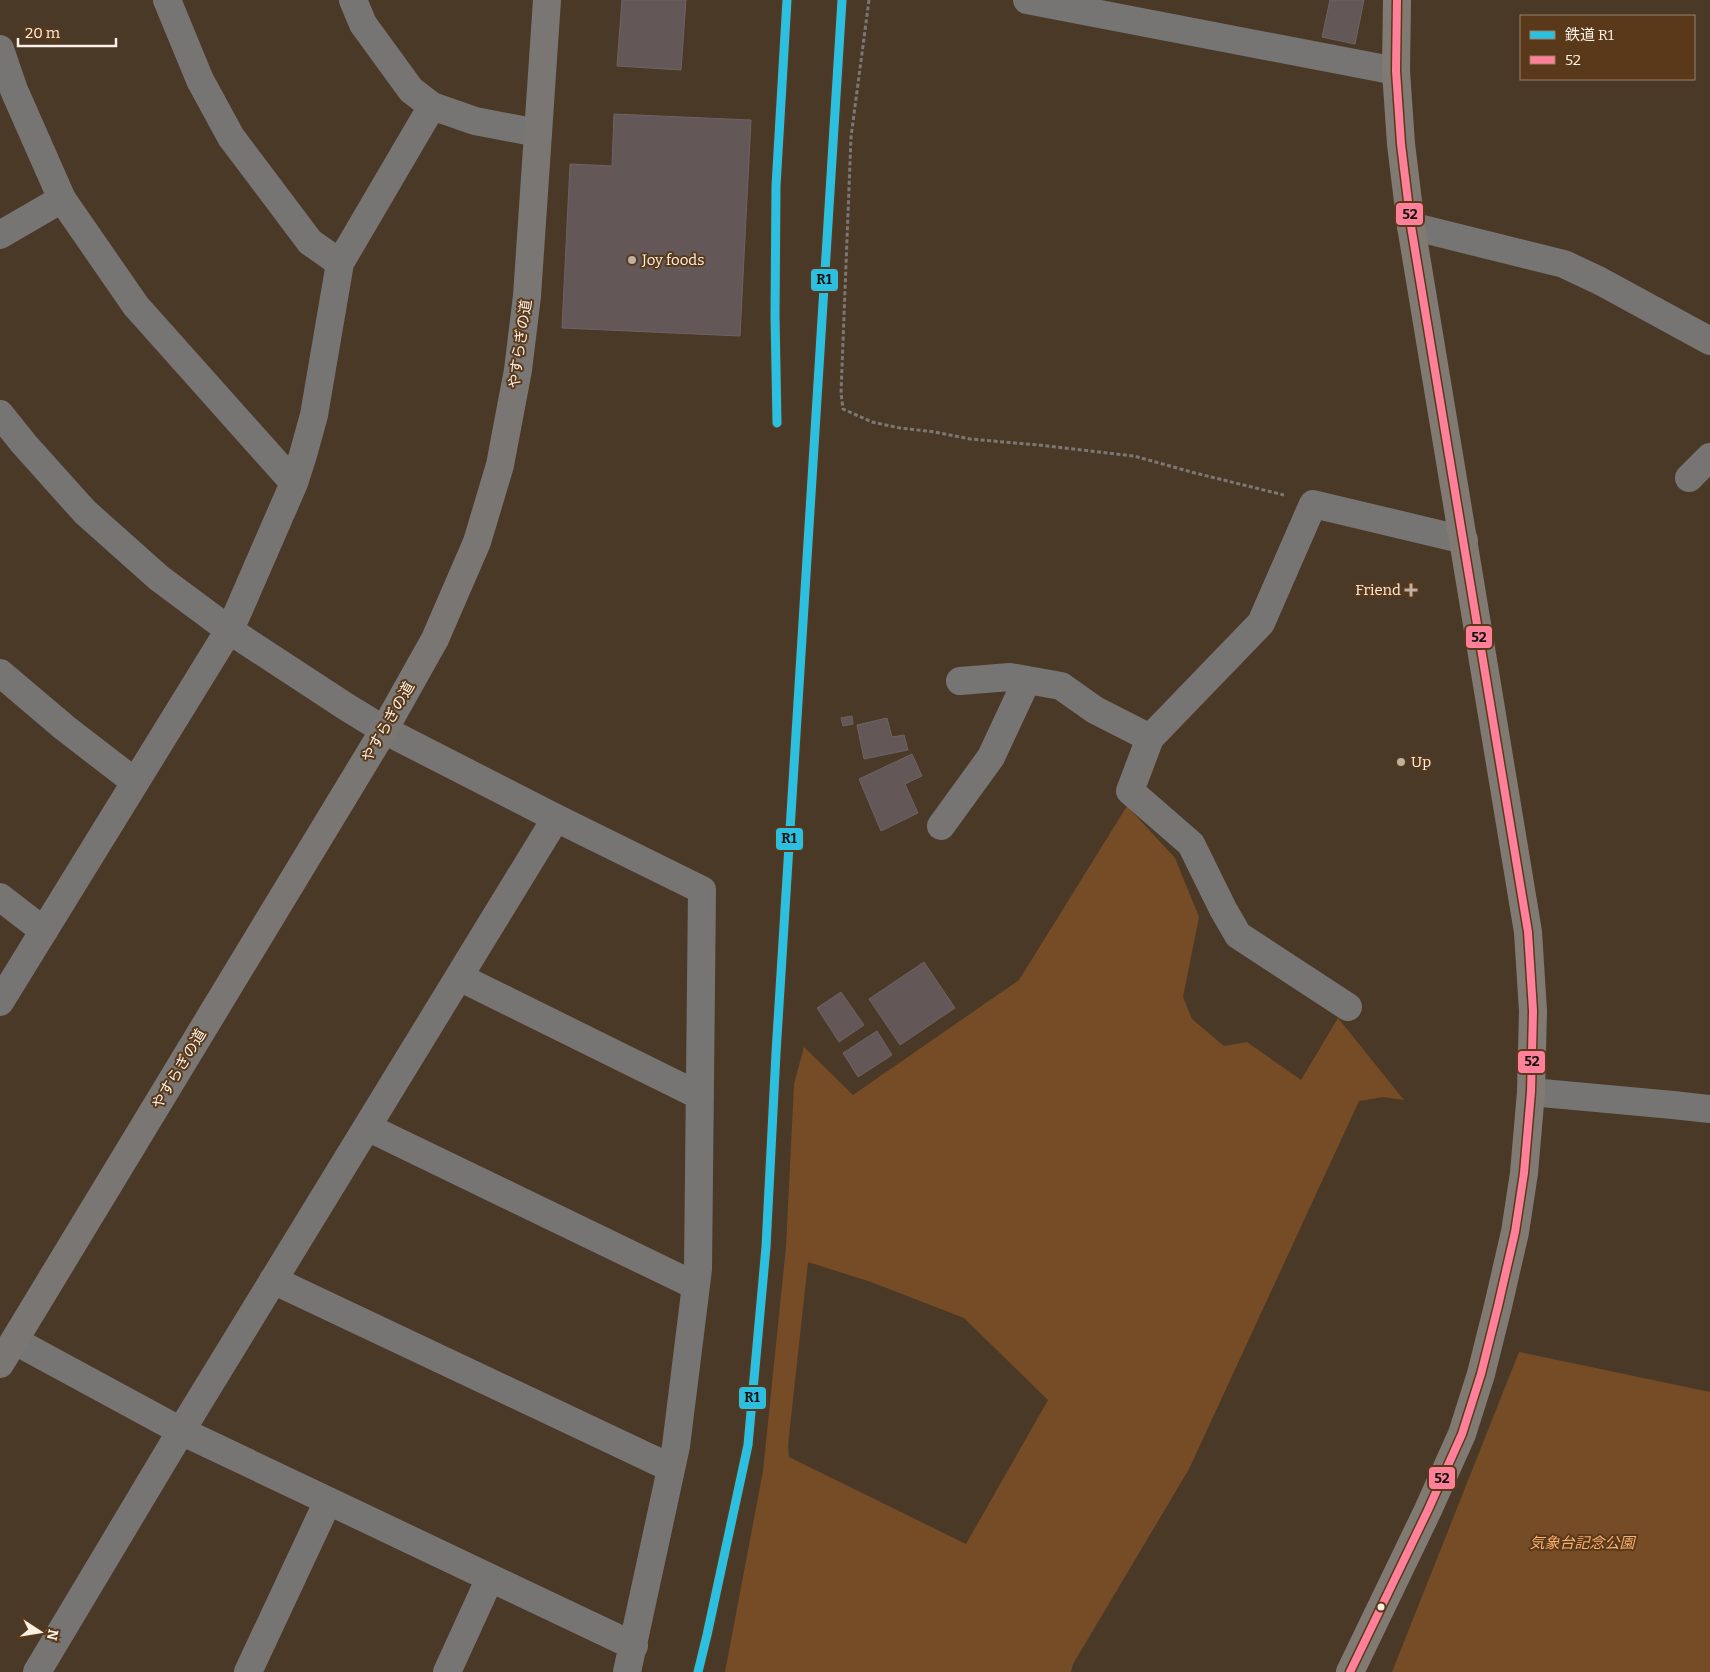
<svg xmlns="http://www.w3.org/2000/svg" width="1710" height="1672" viewBox="0 0 1710 1672" font-family="Bitter,'Noto Sans JP',serif">
	<style>
		.green { fill: #754c25; fill-rule: evenodd }
		.building { fill: #635757; stroke: #6e6363 }
		.lines { fill: none; stroke-linecap: round; stroke-linejoin: round }
		.path { stroke: #7c7773; stroke-width: 3; stroke-dasharray: 4 2.5; stroke-linecap: butt }
		.street { stroke: #767574; stroke-width: 28 }
		.secondary { stroke: #797674; stroke-width: 28 }
		.highway { stroke: #807a73; stroke-width: 28 }
		.bus-1-casing { stroke: #59391a; stroke-width: 11 }
		.bus-1 { stroke: #ff8098; stroke-width: 8 }
		.rail-1-casing { stroke: #59391a; stroke-width: 12 }
		.rail-1 { stroke: #2dbfdf; stroke-width: 9 }
		.poi-dot { fill: #beb0a3; stroke: #59391a; stroke-width: 2 }
		.bus-dot { fill: #fcf0e5; stroke: #59391a; stroke-width: 2 }
		.labels { text-anchor: middle; dominant-baseline: central; stroke-width: 4; stroke-linejoin: round; paint-order: stroke }
		.poi-label { font-size: 15px; fill: #fcf0e5; stroke: #59391a; text-anchor: start }
		.street-label { font-size: 15px; fill: #fcf0e5; stroke: #59391a }
		.park-label { font-size: 15px; font-style: italic; fill: #fbb16f; stroke: #59391a }
		.line-badge { stroke: #59391a; stroke-width: 2 }
		.pale-badge-label { font-size: 14px; text-anchor: middle; font-weight: bold; fill: #111 }
	</style>
	<rect width="100%" height="100%" fill="#4b3928"/>
	<!-- green -->
	<path class="green" d="M1127 806 1175 858 1199 917 1183 997 1192 1019 1224 1046 1247 1042 1301 1080 1338 1018 1404 1100 1383 1097 1359 1101 1189 1469 1073 1664 1071 1672H725L763 1471 786 1247 794 1084 804 1047 853 1095 1019 980ZM808 1262 871 1282 964 1318 1048 1400 966 1544 789 1457 788 1445Z
		M1519 1352 1710 1392V1672H1392Z"/>
	<!-- building -->
	<path class="building" d="M622 0H686L681 70 617 66Z
		M1330 0H1364L1355 44 1322 37Z
		M614 114 751 120 740 336 562 328 570 164 612 166Z
		M852 716 853 724 843 726 841 718Z
		M887 718 892 737 904 735 908 750 864 759 857 725Z
		M912 754 922 776 905 784 918 813 881 831 859 779Z
		M924 962 955 1008 900 1045 869 999Z
		M841 992 864 1025 839 1042 817 1008Z
		M877 1031 892 1055 858 1077 843 1053Z"/>
	<g class="lines">
		<!-- path -->
		<path class="path" d="M869 0 851 137 841 393 843 409 872 422 900 428 935 432 970 439 1038 445 1134 456 1195 473 1284 495"/>
		<!-- street -->
		<path class="street" d="M167 0 200 80 231 137 310 242 340 263
			M353 0 363 24 411 90 432 106 475 121 538 133
			M1027 0 1396 71
			M0 49 14 90 62 199 136 306 294 483
			M1411 226 1564 264 1600 281 1710 341
			M0 235 62 199
			M0 414 24 444 85 512 159 578 229 630 345 706 384 730 556 818 702 890 698 1269 676 1446 627 1672
			M1689 478 1710 457
			M0 673 65 728 135 782
			M960 681 1010 677 1061 686 1095 710 1150 738
			M941 826 991 757 1027 680
			M0 897 44 931
			M459 977 700 1096
			M0 1002 229 630 237 614 294 483 303 455 314 415 340 263 432 106
			M1348 1007 1238 935 1223 909 1191 844 1130 791 1150 738 1261 623 1313 504 1464 540
			M1531 1092 1673 1105 1710 1109
			M367 1127 696 1286
			M273 1280 671 1468
			M15 1341 181 1431 634 1646
			M37 1672 181 1431 556 818
			M248 1672 328 1501
			M447 1672 490 1578"/>
		<!-- secondary -->
		<path class="secondary" d="M0 1364 384 730 435 639 477 542 500 465 518 370 527 296 547 0"/>
		<!-- highway -->
		<path class="highway" d="M1350 1672 1428 1510 1462 1434 1481 1374 1498 1306 1515 1232 1524 1173 1531 1092 1533 1011 1528 932 1411 226 1401 144 1396 71 1397 0"/>
		<defs>
			<path id="bus-1" d="M1350 1672 1428 1510 1462 1434 1481 1374 1498 1306 1515 1232 1524 1173 1531 1092 1533 1011 1528 932 1411 226 1401 144 1396 71 1397 0"/>
		</defs>
		<!-- bus-1 casing -->
		<use href="#bus-1" class="bus-1-casing"/>
		<!-- bus-1 -->
		<use href="#bus-1" class="bus-1"/>
		<defs>
			<path id="rail-1" d="M777 423 775 316 776 186 787 0
				M698 1672 707 1635 748 1445 766 1247 776 1053 842 0"/>
		</defs>
		<!-- rail-1 casing -->
		<use href="#rail-1" class="rail-1-casing"/>
		<!-- rail-1 -->
		<use href="#rail-1" class="rail-1"/>
	</g>
	<!-- markers -->
	<g class="poi-dot">
		<circle cx="632" cy="260" r="5"/>
		<path d="M1408.5 582.5h5v5h5v5h-5v5h-5v-5h-5v-5h5z"/>
		<circle cx="1401" cy="762" r="5"/>
	</g>
	<circle class="bus-dot" cx="1381" cy="1607" r="4.5"/>
	<g class="labels">
		<!-- poi labels -->
		<g class="poi-label">
			<text x="642" y="260">Joy foods</text>
			<text x="1401" y="590" text-anchor="end">Friend</text>
			<text x="1411" y="762">Up</text>
		</g>
		<!-- street labels -->
		<g class="street-label">
			<text transform="translate(520 344) rotate(-82)">やすらぎの道</text>
			<text transform="translate(388 722) rotate(-60)">やすらぎの道</text>
			<text transform="translate(179 1069) rotate(-59)">やすらぎの道</text>
		</g>
		<!-- park labels -->
		<g class="park-label">
			<text x="1582" y="1543">気象台記念公園</text>
		</g>
	</g>
	<g class="line-badge">
		<rect x="1395" y="202" width="29" height="24" rx="5" fill="#ff8098"/>
		<rect x="810" y="268" width="29" height="24" rx="5" fill="#2dbfdf"/>
		<rect x="1465" y="625" width="28" height="24" rx="5" fill="#ff8098"/>
		<rect x="775" y="827" width="29" height="24" rx="5" fill="#2dbfdf"/>
		<rect x="1517" y="1050" width="29" height="24" rx="5" fill="#ff8098"/>
		<rect x="738" y="1386" width="29" height="24" rx="5" fill="#2dbfdf"/>
		<rect x="1428" y="1466" width="28" height="24" rx="5" fill="#ff8098"/>
	</g>
	<g class="pale-badge-label">
		<text x="1410" y="219">52</text>
		<text x="824" y="284">R1</text>
		<text x="1479" y="642">52</text>
		<text x="789" y="843">R1</text>
		<text x="1532" y="1066">52</text>
		<text x="752" y="1402">R1</text>
		<text x="1442" y="1483">52</text>
	</g>
	<!-- legend -->
	<rect x="1520" y="15" width="175" height="65" fill="#59391a" stroke="#9a826b"/>
	<rect x="1530" y="31" width="25" height="8" fill="#2dbfdf" stroke="#9a826b"/>
	<text x="1565" y="40" font-size="15" fill="#fcf0e5">鉄道 R1</text>
	<rect x="1530" y="56" width="25" height="8" fill="#ff8098" stroke="#9a826b"/>
	<text x="1565" y="65" font-size="15" fill="#fcf0e5">52</text>
	<!-- north arrow -->
	<g transform="translate(40 1632) rotate(102)" stroke="#59391a" stroke-width="4" paint-order="stroke">
	<path d="M0-4L9 19L0 12L-9 19Z" fill="#fcf0e5"/>
	<text y="-8" font-size="14" font-weight="bold" text-anchor="middle" fill="#fcf0e5">N</text>
	</g>
	<!-- scale -->
	<path d="M18 38v8h98v-8" fill="none" stroke="#fcf0e5" stroke-width="2.5"/>
	<text x="25" y="38" font-size="15" fill="#fcf0e5" stroke="#59391a" stroke-width="4" paint-order="stroke">20 m</text>
</svg>
